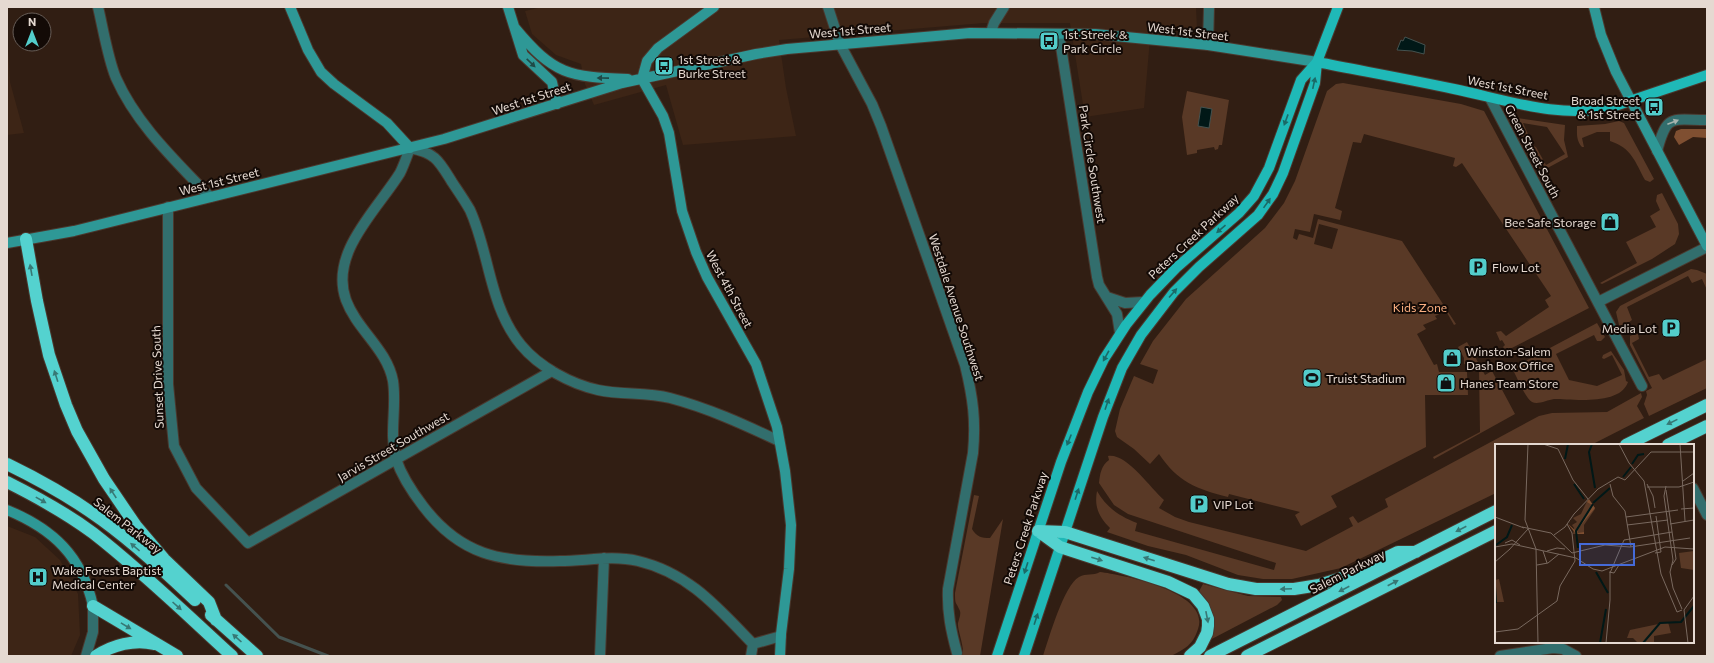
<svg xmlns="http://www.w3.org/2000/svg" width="1714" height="663" viewBox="0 0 1714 663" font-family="Commissioner,sans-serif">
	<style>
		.built { fill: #3d2516 }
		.green { fill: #593926; fill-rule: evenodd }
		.forest { fill: #7f4f31 }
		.water { fill: #011817; stroke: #45524f }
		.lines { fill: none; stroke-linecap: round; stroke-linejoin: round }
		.stream { stroke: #45524f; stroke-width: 3 }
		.street-casing { stroke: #4a382e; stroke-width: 12 }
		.secondary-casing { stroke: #4a382e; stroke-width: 12 }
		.primary-casing { stroke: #4a382e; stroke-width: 12 }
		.highway-casing { stroke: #4a382e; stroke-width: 14 }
		.street { stroke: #326e6d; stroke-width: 10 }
		.secondary { stroke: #2e9896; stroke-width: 10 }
		.primary { stroke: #1fb9b7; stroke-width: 10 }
		.highway { stroke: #54d2cf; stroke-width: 12 }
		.oneway { fill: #1f4a47 }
		.oneway2 { fill: #1a6a67 }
		.oneway3 { fill: #a6b4ae }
		.oneway4 { fill: #377875 }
		.labels { text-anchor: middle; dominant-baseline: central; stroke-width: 4; stroke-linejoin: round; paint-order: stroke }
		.street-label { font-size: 12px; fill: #e5d9d1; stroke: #130a06 }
		.poi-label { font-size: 12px; fill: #e5d9d1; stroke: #130a06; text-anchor: start }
		.park-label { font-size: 12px; fill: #fbaf81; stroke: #130a06 }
		.inset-river { fill: none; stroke: #011817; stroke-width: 2 }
		.inset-road { fill: none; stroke: #79695f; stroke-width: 1 }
		.view { fill: #456ad7; fill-opacity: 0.15; stroke: #456ad7; stroke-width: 2 }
		.inset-edge { fill: none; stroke: #e5d9d1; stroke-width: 2 }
	</style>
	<rect width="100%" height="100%" fill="#311e13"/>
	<!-- built -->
	<path class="built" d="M542 7H1196L1197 29 1151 27 1144 108 1085 117 1070 23H984L779 40 786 88 796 136 683 145 666 85 594 105 585 84 581 64 556 55 532 34 525 11Z
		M7 27 10 82 24 133 7 135Z
		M7 526 35 537 60 560 78 594 80 635 71 656H7Z"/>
	<!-- green -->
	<path class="green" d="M1343 83 1461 104 1484 111 1589 308 1506 351 1503 347 1505 345 1502 340 1500 341 1496 332 1501 331 1506 336 1549 307 1545 300 1551 296 1462 163 1456 167 1453 166 1455 158 1364 134 1361 143 1353 142 1335 208 1342 211 1340 220 1314 214 1310 232 1295 229 1293 238 1297 240 1299 234 1313 238 1318 219 1402 241 1456 324 1454 325 1446 311 1435 316 1437 319 1423 325 1426 329 1417 334 1434 365 1437 364 1439 372H1467L1468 395H1425L1426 447 1331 496 1337 507 1301 526 1295 515 1300 512 1229 494 1228 497C1196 489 1178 482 1159 454L1150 464 1134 449 1117 437 1115 431 1120 409 1134 376 1153 384 1158 370 1140 364 1153 341 1186 299 1265 228 1284 203 1295 181 1327 91 1336 84ZM1319 224 1338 229 1332 249 1314 244Z
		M1187 91 1229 100 1222 145H1219L1218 149 1215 150 1214 147 1197 150V153L1187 155 1182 117Z
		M1517 118 1565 125 1564 140 1568 157 1540 172 1527 147 1531 145 1536 147 1546 165 1565 154 1547 127 1523 123 1528 134 1523 140 1515 125Z
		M1619 121 1624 123 1654 179 1650 182 1645 180C1635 162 1632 148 1610 141V132H1597L1582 138 1584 147H1582C1576 140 1577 134 1577 126L1605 124Z
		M1662 193 1678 224 1679 234 1675 244 1652 259 1602 284 1600 283 1637 263 1626 242 1656 227 1650 216 1660 210 1656 201 1657 195Z
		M1691 269 1697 270 1707 274V290L1702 279 1692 283 1688 276 1627 307 1632 320 1625 325H1619L1616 312 1620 306Z
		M1597 323 1605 337 1601 341H1597L1594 335 1556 354 1569 380 1597 386 1622 375 1612 355 1604 359 1602 358 1603 355 1611 351 1624 370 1626 381 1628 382C1620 406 1572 399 1554 399 1547 400 1538 405 1532 402 1525 398 1516 375 1512 368Z
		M1635 334H1638L1639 339 1632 343 1649 377 1659 374 1663 380 1707 359V388L1649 416 1644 404 1647 395 1646 391 1652 388 1630 345V336Z
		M1467 342 1485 375 1492 371 1515 414 1434 459 1433 457 1480 432 1479 370 1464 364V358L1458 347Z
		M1641 393 1642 397 1637 406 1644 418 1591 445H1496V493L1341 568 1292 579H1263L1238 575 1186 555 1148 546 1107 532 1110 528C1099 517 1094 507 1097 491 1107 508 1119 516 1137 523L1135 531 1274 570 1276 563 1128 514 1114 505 1099 483C1100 474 1101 466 1109 460L1108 456C1127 453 1150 488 1164 500L1159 508 1175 517 1189 522 1306 551 1353 526 1349 518 1353 516 1358 523 1388 507 1385 499 1539 416 1552 413 1607 412Z
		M974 495 979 496 972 529C977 537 981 538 990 538L1003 519 980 656H955L963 652C963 643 957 628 958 623 959 619 961 615 960 611 956 601 955 606 955 593Z
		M1100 572C1124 575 1211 592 1198 629 1193 645 1185 649 1171 656H1043C1049 638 1064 585 1079 577 1086 573 1093 576 1100 572Z
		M1203 584 1248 596 1281 597 1282 600 1277 605 1208 641C1214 620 1216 609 1198 593Z"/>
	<!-- forest -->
	<path class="forest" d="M1681 129H1707V138L1693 137 1679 145 1674 137 1676 131Z"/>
	<!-- water -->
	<path class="water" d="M1405 37 1425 45 1424 54 1412 51 1397 50 1401 40 1403 41Z
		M1201 107 1212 109 1209 128 1198 126Z"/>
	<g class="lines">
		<!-- stream -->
		<path class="stream" d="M226 585 279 637 328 656"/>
		<defs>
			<path id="street" d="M98 7C103 28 108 59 116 78 137 125 175 160 210 197
				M828 7 840 44 872 104 881 126 965 365C973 398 976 420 973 453L948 589C947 612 951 631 957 653
				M991 32 994 23 1004 7
				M1059 34 1097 277 1099 285 1117 314 1120 333
				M1208 45 1209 7
				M1490 98 1642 386
				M1657 151C1667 113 1671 120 1707 120
				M168 207V384L174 446 196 488 248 543 552 371
				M1107 297 1125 303 1143 302
				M1598 302 1707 247
				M1693 488 1707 515
				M753 644C718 608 689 573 638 561 612 555 586 561 560 561 501 563 460 555 423 506 413 493 401 474 396 459 389 433 397 407 393 381 387 349 357 330 346 300 329 253 377 210 400 173 404 165 407 156 410 148 436 153 439 161 452 182 458 191 465 201 470 210 490 254 489 306 521 345 539 367 571 384 598 390 621 395 646 392 670 398 708 408 743 424 779 441
				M753 644 781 636
				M86 656 93 632V606
				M600 656 604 558
				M751 656 753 644
				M1500 656 1553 648 1563 649 1576 656"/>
			<path id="secondary" d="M290 7 308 50 321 72 334 84 387 123 410 148
				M508 7 523 55 552 82 557 104
				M1594 7 1601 35 1616 72 1707 246
				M515 28C554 75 569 77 628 79
				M642 79 663 116 669 133 682 211 696 252 707 277 756 364 777 427 785 471 791 525 789 569 781 634 780 656
				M642 79 647 61 658 48 714 7
				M7 243 74 231 444 139 622 83 756 54 787 49 970 33 1095 34 1208 45 1317 62
				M7 510C53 529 82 556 93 606"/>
			<path id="primary" d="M1317 62C1362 71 1408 79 1454 89 1503 99 1561 120 1612 107L1707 75
				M997 656 1061 462 1088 392 1104 359 1126 325 1150 295 1176 268 1239 213 1254 196 1269 168 1301 80 1317 62
				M1024 656 1103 417 1122 368 1141 335 1174 292 1199 267 1258 215 1273 194 1283 173 1315 83 1317 62 1338 7"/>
			<path id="highway" d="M26 239 37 301 49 355 66 405 77 431 104 479 136 526 164 559 209 602 216 620
				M1626 445 1707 405
				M1668 445 1707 426
				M7 464C40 480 72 498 102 520 135 544 165 572 195 600
				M7 482C37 497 66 513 93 533 142 571 187 615 232 656
				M1038 531 1065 532 1228 584 1256 589H1294L1319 585 1348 576 1398 552H1416
				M1038 531 1060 547 1168 582 1193 594 1203 606 1208 619V626L1207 633 1200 647 1190 656
				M93 606 177 656
				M211 615 257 656
				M96 656C112 645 135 639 154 644
				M1210 656 1496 511
				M1247 656 1496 531"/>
		</defs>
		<!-- street casing -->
		<use href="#street" class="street-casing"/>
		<!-- secondary casing -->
		<use href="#secondary" class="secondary-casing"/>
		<!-- primary casing -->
		<use href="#primary" class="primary-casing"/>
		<!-- highway casing -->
		<use href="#highway" class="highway-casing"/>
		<!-- street -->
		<use href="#street" class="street"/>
		<!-- secondary -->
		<use href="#secondary" class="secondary"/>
		<!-- primary -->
		<use href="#primary" class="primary"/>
		<!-- highway -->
		<use href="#highway" class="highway"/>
	</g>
	<!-- one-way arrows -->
	<defs><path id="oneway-solid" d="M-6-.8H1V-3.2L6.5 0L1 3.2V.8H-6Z"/></defs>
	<g class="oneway">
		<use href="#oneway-solid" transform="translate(531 63) rotate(44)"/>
		<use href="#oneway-solid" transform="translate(603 78) rotate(-179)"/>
	</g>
	<g class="oneway2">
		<use href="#oneway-solid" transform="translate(1314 83) rotate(-78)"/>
		<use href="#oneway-solid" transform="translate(1286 120) rotate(110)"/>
		<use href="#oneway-solid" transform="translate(1267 203) rotate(-55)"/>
		<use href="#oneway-solid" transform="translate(1221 229) rotate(139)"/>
		<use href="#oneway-solid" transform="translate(1173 293) rotate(-49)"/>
		<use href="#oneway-solid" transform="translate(1106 356) rotate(119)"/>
		<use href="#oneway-solid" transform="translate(1107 404) rotate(-71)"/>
		<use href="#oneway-solid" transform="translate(1069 440) rotate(112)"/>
		<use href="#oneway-solid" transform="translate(1077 494) rotate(-72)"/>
		<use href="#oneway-solid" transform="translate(1026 568) rotate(108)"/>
		<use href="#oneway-solid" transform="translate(1036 619) rotate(-72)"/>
	</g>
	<use class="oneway3" href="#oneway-solid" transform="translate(1673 122) rotate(-21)"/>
	<g class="oneway4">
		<use href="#oneway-solid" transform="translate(31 270) rotate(-100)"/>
		<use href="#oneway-solid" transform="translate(56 376) rotate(-108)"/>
		<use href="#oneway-solid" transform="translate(1672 422) rotate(154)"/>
		<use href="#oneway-solid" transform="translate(113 493) rotate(-123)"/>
		<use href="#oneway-solid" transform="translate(41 500) rotate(29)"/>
		<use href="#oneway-solid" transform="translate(1461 529) rotate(153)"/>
		<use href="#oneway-solid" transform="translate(135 547) rotate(-140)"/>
		<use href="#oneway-solid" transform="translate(1097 559) rotate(18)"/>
		<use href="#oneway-solid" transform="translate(1149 559) rotate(-162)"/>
		<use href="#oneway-solid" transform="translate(1393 583) rotate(-27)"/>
		<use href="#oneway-solid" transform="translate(1286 589) rotate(178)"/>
		<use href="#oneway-solid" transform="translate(1344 589) rotate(153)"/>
		<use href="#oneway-solid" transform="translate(177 606) rotate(42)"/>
		<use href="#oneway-solid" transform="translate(1207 617) rotate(79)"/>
		<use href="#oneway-solid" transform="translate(126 626) rotate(31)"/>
		<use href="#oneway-solid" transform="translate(237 638) rotate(-138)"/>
	</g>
	<!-- icons -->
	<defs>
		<symbol id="bus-square" viewBox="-11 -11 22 22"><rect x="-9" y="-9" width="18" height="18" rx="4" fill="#53cdcb" stroke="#130a06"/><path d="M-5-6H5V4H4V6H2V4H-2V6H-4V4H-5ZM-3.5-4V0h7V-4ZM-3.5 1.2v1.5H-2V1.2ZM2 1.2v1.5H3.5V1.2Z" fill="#111"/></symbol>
		<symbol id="shop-square" viewBox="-11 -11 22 22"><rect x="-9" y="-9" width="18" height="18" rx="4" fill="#53cdcb" stroke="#130a06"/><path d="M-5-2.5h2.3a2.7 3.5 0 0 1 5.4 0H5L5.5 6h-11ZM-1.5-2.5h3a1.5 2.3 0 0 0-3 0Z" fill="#111"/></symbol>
		<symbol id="parking-square" viewBox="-11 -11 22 22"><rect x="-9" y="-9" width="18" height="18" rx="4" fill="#53cdcb" stroke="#130a06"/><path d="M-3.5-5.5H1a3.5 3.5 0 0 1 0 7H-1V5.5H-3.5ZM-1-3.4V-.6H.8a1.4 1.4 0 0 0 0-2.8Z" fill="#111"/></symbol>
		<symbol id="stadium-square" viewBox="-11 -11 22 22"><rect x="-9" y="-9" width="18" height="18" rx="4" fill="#53cdcb" stroke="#130a06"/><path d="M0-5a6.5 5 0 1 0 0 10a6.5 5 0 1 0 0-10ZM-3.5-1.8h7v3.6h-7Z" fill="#111"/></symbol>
		<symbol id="hospital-square" viewBox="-11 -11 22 22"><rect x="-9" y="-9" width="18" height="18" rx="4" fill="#53cdcb" stroke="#130a06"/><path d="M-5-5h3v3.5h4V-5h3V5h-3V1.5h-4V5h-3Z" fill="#111"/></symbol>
	</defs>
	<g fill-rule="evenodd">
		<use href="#bus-square" x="1038" y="30" width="22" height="22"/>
		<use href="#bus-square" x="653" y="55" width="22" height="22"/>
		<use href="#bus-square" x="1643" y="96" width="22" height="22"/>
		<use href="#shop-square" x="1599" y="211" width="22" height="22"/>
		<use href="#parking-square" x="1467" y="256" width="22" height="22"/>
		<use href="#parking-square" x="1660" y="317" width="22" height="22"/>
		<use href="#shop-square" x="1441" y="347" width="22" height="22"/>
		<use href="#stadium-square" x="1301" y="367" width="22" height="22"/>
		<use href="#shop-square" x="1435" y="372" width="22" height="22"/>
		<use href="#parking-square" x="1188" y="493" width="22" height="22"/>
		<use href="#hospital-square" x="27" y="566" width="22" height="22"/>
	</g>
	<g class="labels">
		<!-- street labels -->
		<g class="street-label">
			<text transform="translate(850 30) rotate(-5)">West 1st Street</text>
			<text transform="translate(1188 31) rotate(7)">West 1st Street</text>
			<text transform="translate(1508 87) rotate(11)">West 1st Street</text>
			<text transform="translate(531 98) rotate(-18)">West 1st Street</text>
			<text transform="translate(1533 151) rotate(62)">Green Street South</text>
			<text transform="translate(1093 164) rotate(81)">Park Circle Southwest</text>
			<text transform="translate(219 181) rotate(-14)">West 1st Street</text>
			<text transform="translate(1193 236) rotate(-43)">Peters Creek Parkway</text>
			<text transform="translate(730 289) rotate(62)">West 4th Street</text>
			<text transform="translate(957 307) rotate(72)">Westdale Avenue Southwest</text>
			<text transform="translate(157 377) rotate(-92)">Sunset Drive South</text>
			<text transform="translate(393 446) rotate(-30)">Jarvis Street Southwest</text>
			<text transform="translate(128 525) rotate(38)">Salem Parkway</text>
			<text transform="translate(1025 528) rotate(-72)">Peters Creek Parkway</text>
			<text transform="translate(1347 571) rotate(-27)">Salem Parkway</text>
		</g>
		<!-- poi labels -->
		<g class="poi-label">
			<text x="1063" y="34">1st Streek &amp;<tspan x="1063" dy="14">Park Circle</tspan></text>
			<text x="678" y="59">1st Street &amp;<tspan x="678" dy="14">Burke Street</tspan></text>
			<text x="1640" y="100" text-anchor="end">Broad Street<tspan x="1640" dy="14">&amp; 1st Street</tspan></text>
			<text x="1596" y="222" text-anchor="end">Bee Safe Storage</text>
			<text x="1492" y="267">Flow Lot</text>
			<text x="1657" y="328" text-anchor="end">Media Lot</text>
			<text x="1466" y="351">Winston-Salem<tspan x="1466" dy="14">Dash Box Office</tspan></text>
			<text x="1326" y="378">Truist Stadium</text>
			<text x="1460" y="383">Hanes Team Store</text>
			<text x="1213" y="504">VIP Lot</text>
			<text x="52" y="570">Wake Forest Baptist<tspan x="52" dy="14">Medical Center</tspan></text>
		</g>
		<!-- park labels -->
		<g class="park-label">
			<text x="1420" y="307">Kids Zone</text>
		</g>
	</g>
	<!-- overview -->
	<g transform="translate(1495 444)">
		<rect width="199" height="199" fill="#311e13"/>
		<path d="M93 55 100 65 89 81V90H78L79 84 77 81 82 78 78 74 86 70ZM199 107V126L186 124 184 109ZM4 135 9 158H0V136ZM173 178 176 189 159 192V199H143L138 194H132L135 186Z" fill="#593926"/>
		<path d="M94 55 100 64 82 86 83 89 89 88V90H81L73 80 81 87 96 64 97 61 92 58Z" fill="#7f4f31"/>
		<path class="inset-river" d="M97 0 94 8 100 44M70 15 73 0M137 20 143 11 149 10M128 33 136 23M79 40 89 55M98 59 115 44M1 101 12 93 17 81M83 104 81 87 98 60M101 128 113 149M0 142 1 159M105 199 111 165M148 199 165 179 186 178 199 162"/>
		<path class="inset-road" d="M33 0 30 76 41 105 43 199M48 0 63 5 78 36 93 55M124 0 134 19 149 37 166 130 182 168 187 166M185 0 190 77M188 37 199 29M115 40 118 52 130 67 136 103M152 40 158 52 160 64M171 42 169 52 178 116 175 128 178 144 187 165M152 43H184L199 38M171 46 181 115 177 121M186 65 199 64M0 73 29 84M131 73 183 66M175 80 199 76M132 81 173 76M27 83 56 89 77 109 110 101 135 103 195 94M59 91 70 83 79 70 103 45 123 33 130 36 156 8H199M10 99 17 96 25 101M0 103 17 100 81 114 98 125 107 127 170 103 199 105M14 106 33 85M48 107 52 119M52 107 62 104 70 105M160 109 166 108 161 72M0 118 15 105M42 121 53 119 64 110M114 128 119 129 124 121M189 166 193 199M189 166 199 152M0 188 23 185 62 157 65 142 80 117 77 89 72 80M111 199 115 156V129L129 96 177 88"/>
		<path class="view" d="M85 100H139V121H85Z"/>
		<rect width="199" height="199" class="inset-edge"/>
	</g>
	<!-- border -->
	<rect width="1714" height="663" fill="none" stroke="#e5d9d1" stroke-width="16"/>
	<!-- north arrow -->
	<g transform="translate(32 32)"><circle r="19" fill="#130a06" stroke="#675d57"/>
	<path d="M0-3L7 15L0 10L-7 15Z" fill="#53cdcb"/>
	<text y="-6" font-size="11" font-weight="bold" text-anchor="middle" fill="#e5d9d1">N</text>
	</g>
</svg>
